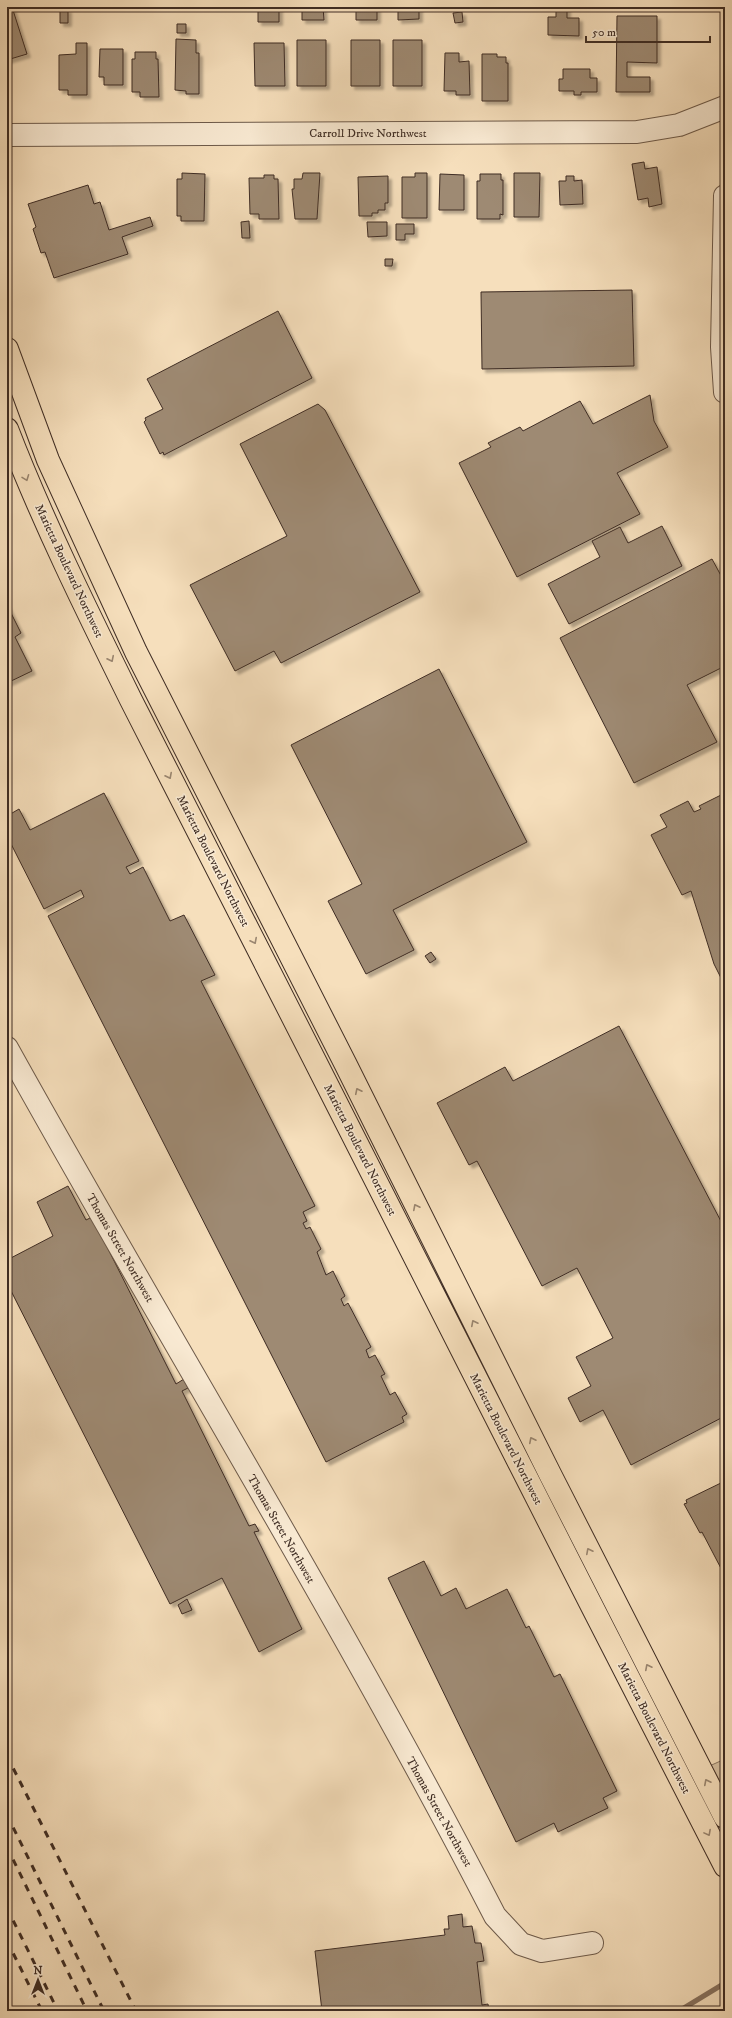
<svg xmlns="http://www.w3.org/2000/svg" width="732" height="2018" viewBox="0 0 732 2018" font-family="'IM FELL DW Pica',serif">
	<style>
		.green { fill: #d7c1a2; stroke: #8b7763 }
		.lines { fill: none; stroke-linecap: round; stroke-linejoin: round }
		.stream { stroke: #887360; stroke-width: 5 }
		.building { fill: #9e8a73; stroke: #3f2d24; filter: url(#shadow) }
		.minor-casing { stroke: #6d5a4a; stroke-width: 24 }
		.major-casing { stroke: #3f2d24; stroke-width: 24 }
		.minor { stroke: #f9ead3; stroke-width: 22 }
		.major { stroke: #f6dfbc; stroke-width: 22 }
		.rail { stroke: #3f2d24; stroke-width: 3; stroke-dasharray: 7 7; stroke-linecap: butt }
		.oneway { stroke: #9a8670 }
		.labels { text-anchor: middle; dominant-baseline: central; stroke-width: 3; stroke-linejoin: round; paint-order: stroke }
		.street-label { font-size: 12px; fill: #3f2d24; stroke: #f9ead3 }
	</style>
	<defs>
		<filter id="shadow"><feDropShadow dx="3.5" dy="3.5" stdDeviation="1" flood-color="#0004"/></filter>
	</defs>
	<rect width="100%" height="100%" fill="#f6dfbc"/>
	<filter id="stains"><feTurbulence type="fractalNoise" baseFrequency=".005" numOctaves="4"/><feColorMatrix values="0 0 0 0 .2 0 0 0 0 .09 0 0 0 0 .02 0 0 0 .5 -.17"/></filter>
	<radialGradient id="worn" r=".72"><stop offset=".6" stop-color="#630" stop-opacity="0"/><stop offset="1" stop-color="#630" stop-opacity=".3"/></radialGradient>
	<!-- green -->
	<path class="green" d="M725 1759V1813L696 1772Z"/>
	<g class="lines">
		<!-- stream -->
		<path class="stream" d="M679 2011 725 1983"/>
	</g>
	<!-- building -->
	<path class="building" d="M7 7H12L27 54 7 60Z
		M258 7H279V22H258Z
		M302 7H323L324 20H302Z
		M356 7H377V20H356Z
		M398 7H419V19L398 20Z
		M556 7H567V18H579V36L548 35V17H556Z
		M60 9H68V23H60Z
		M462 12 463 22 455 23 453 13Z
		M617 16H657V63L627 62V77H650V92H616Z
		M177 24H186V33H177Z
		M176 39 196 40V53H199V94H186V91L175 90Z
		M297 40H326V86H297Z
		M351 40H380V86H351Z
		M393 40H422V86H393Z
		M76 43H87V95H68V90H59V55L76 54Z
		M254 43H284L285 86H255Z
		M100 49H123V85H104V77H99Z
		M135 52H156V59H158L159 97H140V92H132V59H135Z
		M445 53H459V62L469 61 470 95H456V91H444Z
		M482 54H497V57H506V63H508V101H482Z
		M563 69H590V78H597V92H581V95H574V91H559V79H563Z
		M644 162 645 169 657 167 662 204 649 207 648 198 638 200 632 164Z
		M182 173 205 174 204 221H181V216H177V179H182Z
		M303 173H320L317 219H295L292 189H294V179H302Z
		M415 173H427V218H402V177H415Z
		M514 173H540L539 217H514Z
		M440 174 464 175V210H439Z
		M480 174H501V180H503V215L500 214V219H477V181H480Z
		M264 175H274V179H278L279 219H259V214H250L249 178H264Z
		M388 176V203H385V210H378V213H372V216H359L358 177Z
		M566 176H574V181L582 180 583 204 560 205 559 181H566Z
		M88 185 94 204 100 202 109 230 150 217 153 226 122 237 128 254 54 278 45 252 41 253 33 229 36 227 28 204Z
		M249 221 250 238H242L241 222Z
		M367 222H387V236L368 237Z
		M396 224H414V234H405V240H396Z
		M385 259H393L392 266H385Z
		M632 290 634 366 482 369 481 292Z
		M278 311 312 378 164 455 163 452 160 454 144 422 146 420 145 418 163 409 147 379Z
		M650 395 654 421 668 447 617 473 640 514 517 577 459 463 491 447 488 443 520 427 523 431 580 401 593 424Z
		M318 404 325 410 420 592 281 663 274 651 235 671 190 585 287 536 240 444Z
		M662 526 682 566 569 624 548 584 600 557 592 541 620 527 628 543Z
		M712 559 725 583V666L687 685 717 742 634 783 560 638Z
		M7 605 21 633 15 637 32 671 7 683Z
		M439 669 527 842 393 910 414 950 366 974 328 901 362 884 291 745Z
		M104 793 139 861 126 867 130 874 143 867 170 921 184 915 215 975 201 981 315 1206 303 1212 307 1221 303 1223 306 1229 310 1227 321 1249 317 1252 326 1275 333 1271 345 1296 341 1299 344 1306 348 1303 371 1347 366 1350 369 1358 375 1355 385 1374 381 1376 390 1395 395 1392 407 1414 402 1417 404 1422 326 1462 48 916 84 897 81 890 44 909 7 836V816L19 809 30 830Z
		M725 793V986L714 964 691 891 682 895 651 835 667 827 660 815 688 801 694 812 701 809 699 806Z
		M431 952 436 959 430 963 425 956Z
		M619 1026 725 1229V1416L631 1465 603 1410 580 1422 568 1398 591 1386 576 1357 613 1338 577 1268 542 1286 477 1161 469 1165 437 1103 505 1067 513 1081Z
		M68 1186 86 1220 92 1217 176 1384 184 1379 188 1388 182 1391 249 1526 255 1524 259 1531 254 1532 302 1629 259 1652 222 1578 170 1604 7 1283V1260L53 1236 37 1202Z
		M725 1481V1576L702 1532 700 1533 684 1504 687 1503 686 1500Z
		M424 1561 441 1596 456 1588 466 1609 507 1589 526 1628 529 1626 554 1677 560 1674 617 1791 603 1798 608 1808 558 1832 554 1823 516 1842 388 1578Z
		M187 1599 192 1610 182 1614 178 1605Z
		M462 1914 463 1927 472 1926 475 1943H481L484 1961 477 1962 482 2005 488 2004 489 2011H322L315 1951 445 1935 444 1929H449L448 1916Z"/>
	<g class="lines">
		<defs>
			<path id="minor" d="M7 135 637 132 679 125 725 107
				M725 196 722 347 725 392
				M7 1048C168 1338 343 1621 495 1916L521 1944 542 1951 592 1943"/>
			<path id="major" d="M7 349 48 460 136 652 345 1063 550 1474 725 1817
				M7 429C43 522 87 611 131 700 190 818 251 935 311 1053 450 1323 585 1596 725 1866"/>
		</defs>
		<!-- minor casing -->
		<use href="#minor" class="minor-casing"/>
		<!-- major casing -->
		<use href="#major" class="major-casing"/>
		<!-- minor -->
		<use href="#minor" class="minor"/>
		<!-- major -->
		<use href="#major" class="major"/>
		<!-- rail -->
		<path class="rail" d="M7 1756 136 2011
			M7 1815 104 2011
			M7 1847 87 2011
			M7 1908 58 2011
			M7 1941 42 2011
			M7 1999 13 2011"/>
	</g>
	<!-- one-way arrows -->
	<defs><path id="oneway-chevron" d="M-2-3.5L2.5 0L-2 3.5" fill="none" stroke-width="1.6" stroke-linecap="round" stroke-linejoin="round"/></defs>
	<g class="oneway">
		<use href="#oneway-chevron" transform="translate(26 478) rotate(69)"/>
		<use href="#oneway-chevron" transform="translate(111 659) rotate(64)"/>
		<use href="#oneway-chevron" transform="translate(169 776) rotate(63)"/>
		<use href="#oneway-chevron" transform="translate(254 941) rotate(63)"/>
		<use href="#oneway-chevron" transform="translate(358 1091) rotate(-116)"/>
		<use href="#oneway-chevron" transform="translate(416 1207) rotate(-117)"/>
		<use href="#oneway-chevron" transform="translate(474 1323) rotate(-117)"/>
		<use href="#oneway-chevron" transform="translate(532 1440) rotate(-117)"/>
		<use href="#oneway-chevron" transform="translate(589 1551) rotate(-117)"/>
		<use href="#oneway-chevron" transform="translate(648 1667) rotate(-117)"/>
		<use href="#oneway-chevron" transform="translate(707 1782) rotate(-117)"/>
		<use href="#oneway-chevron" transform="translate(708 1833) rotate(62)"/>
	</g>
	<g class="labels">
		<!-- street labels -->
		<g class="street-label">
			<text x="368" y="133">Carroll Drive Northwest</text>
			<text transform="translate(69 571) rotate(65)">Marietta Boulevard Northwest</text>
			<text transform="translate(213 861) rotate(63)">Marietta Boulevard Northwest</text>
			<text transform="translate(360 1150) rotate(63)">Marietta Boulevard Northwest</text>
			<text transform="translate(120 1248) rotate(60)">Thomas Street Northwest</text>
			<text transform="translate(506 1439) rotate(63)">Marietta Boulevard Northwest</text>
			<text transform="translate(281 1529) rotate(60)">Thomas Street Northwest</text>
			<text transform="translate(654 1728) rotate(63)">Marietta Boulevard Northwest</text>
			<text transform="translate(439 1812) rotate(61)">Thomas Street Northwest</text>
		</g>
	</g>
	<!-- margin -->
	<rect width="732" height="2018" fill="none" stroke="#f6dfbc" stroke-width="24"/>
	<rect x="8" y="8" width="716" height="2002" fill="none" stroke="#3f2d24" stroke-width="2"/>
	<rect x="12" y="12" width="708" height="1994" fill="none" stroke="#3f2d24"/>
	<!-- north arrow -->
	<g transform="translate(38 1980)" stroke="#f9ead3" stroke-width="3" paint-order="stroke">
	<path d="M0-3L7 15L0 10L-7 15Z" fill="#3f2d24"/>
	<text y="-6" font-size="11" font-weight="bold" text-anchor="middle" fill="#3f2d24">N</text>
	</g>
	<!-- scale -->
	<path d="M586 36v6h124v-6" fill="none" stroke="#3f2d24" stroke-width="2"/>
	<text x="592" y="36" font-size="12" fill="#3f2d24" stroke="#f9ead3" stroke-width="3" paint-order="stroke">50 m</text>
	<rect width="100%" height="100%" filter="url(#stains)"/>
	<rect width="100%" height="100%" fill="url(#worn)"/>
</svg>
